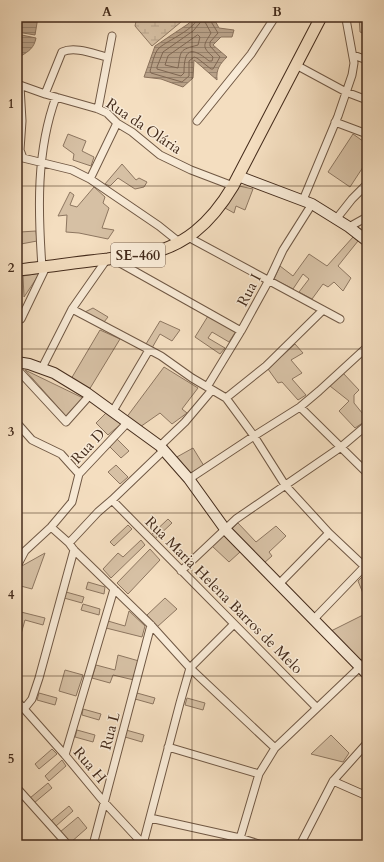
<svg xmlns="http://www.w3.org/2000/svg" width="384" height="862" viewBox="0 0 384 862" font-family="Cardo,serif">
	<style>
		.green { fill: #d6c0a4; stroke: #8d7660 }
		.wetland { fill: url(#wetland-marsh); stroke: #8d7660 }
		.water { fill: url(#water-rules); stroke: #8a725c }
		.lines { fill: none; stroke-linecap: round; stroke-linejoin: round }
		.shore { stroke: #7e6652; stroke-width: 1 }
		.street-casing { stroke: #705844; stroke-width: 9 }
		.secondary-casing { stroke: #442b1b; stroke-width: 12 }
		.primary-casing { stroke: #442b1b; stroke-width: 13 }
		.street { stroke: #f8ead6; stroke-width: 7 }
		.secondary { stroke: #f8ead6; stroke-width: 10 }
		.primary { stroke: #f4dec0; stroke-width: 11 }
		.grid { fill: none; stroke: #442b1b; stroke-width: 1; stroke-opacity: 0.55 }
		.labels { text-anchor: middle; dominant-baseline: central; stroke-width: 3; stroke-linejoin: round; paint-order: stroke }
		.shield { fill: #f8ead6; stroke: #7a6453; stroke-width: 1 }
		.shield-label { font-size: 14px; font-weight: bold; fill: #442b1b }
		.street-label { font-size: 15px; fill: #442b1b; stroke: #f8ead6 }
		.neatline { fill: none; stroke: #442b1b; stroke-width: 1.5 }
		.grid-label { font-size: 13px; text-anchor: middle; font-weight: bold; fill: #442b1b }
	</style>
	<defs>
		<pattern id="wetland-marsh" width="20" height="14" patternUnits="userSpaceOnUse"><rect width="20" height="14" fill="#d6c0a4"/><path d="M1 5h8M5 5V1M11 12h8M15 12V8" fill="none" stroke="#b9a58d"/></pattern>
		<pattern id="water-rules" width="6" height="5" patternUnits="userSpaceOnUse"><rect width="6" height="5" fill="#b8a188"/><path d="M0 2.5h6" fill="none" stroke="#97836e"/></pattern>
	</defs>
	<rect width="100%" height="100%" fill="#f4dec0"/>
	<filter id="stains"><feTurbulence type="fractalNoise" baseFrequency=".005" numOctaves="4"/><feColorMatrix values="0 0 0 0 .2 0 0 0 0 .09 0 0 0 0 .02 0 0 0 .5 -.17"/></filter>
	<radialGradient id="worn" r=".72"><stop offset=".6" stop-color="#630" stop-opacity="0"/><stop offset="1" stop-color="#630" stop-opacity=".3"/></radialGradient>
	<!-- green -->
	<path class="green" d="M359 17H367V35L360 32Z
		M68 134 86 141 82 151 94 157 91 166 73 160 74 154 63 146Z
		M353 134 367 144V161L350 187 328 172Z
		M122 164 136 180 139 178 147 182 144 187 135 189 118 178 110 186 105 184Z
		M239 186 253 189 245 210 236 206 234 213 225 208Z
		M94 187 105 197 103 203 109 208 102 228 114 230 108 239 79 233 66 232 67 215 58 216 70 192 74 195 70 205 77 207Z
		M36 231 37 241 21 244 20 232Z
		M353 237 358 241 338 266 351 278 343 291 334 282 328 287 323 284 312 299 299 292 309 279 303 274 293 289 274 279 280 266 293 276 309 254 327 266Z
		M40 273 24 297 23 276Z
		M93 308 108 317 104 322 83 313Z
		M208 316 236 331 229 342 212 332 208 338 225 348 220 354 195 337Z
		M160 321 180 330 172 341 160 334 152 348 146 344Z
		M100 330 120 339 89 390 71 379Z
		M295 344 303 353 291 360 302 373 292 379 306 395 298 400 282 382 278 383 268 369Z
		M164 367 198 388 182 409 187 413 172 424 160 413 140 427 126 418Z
		M25 370 83 398 66 416Z
		M343 373 359 390 354 395V403L367 419V420L355 428 339 411 349 401 330 386Z
		M107 412 122 423 108 435 96 423Z
		M116 438 129 451 121 458 109 446Z
		M193 448 204 466 188 475 175 458Z
		M116 465 128 477 120 484 108 472Z
		M168 519 172 523 154 540 150 536Z
		M238 523 256 542 276 526 286 536 269 552 272 556 264 563 230 531Z
		M128 525 132 529 114 546 110 542Z
		M224 535 240 552 229 562 212 546Z
		M141 540 145 545 111 578 103 569 118 553 123 557Z
		M150 549 160 560 128 594 117 583Z
		M45 553 32 589 17 585V577L20 567Z
		M367 572V603L358 581Z
		M88 582 105 587 104 594 86 589Z
		M66 592 84 597 82 603 64 598Z
		M165 598 177 609 157 627 147 615Z
		M83 604 100 609 99 615 81 610Z
		M17 611 45 618 43 625 25 620 21 634 17 633Z
		M129 611 145 626 142 637 106 628 108 621 125 626Z
		M367 613V654L360 661 331 631Z
		M118 655 139 661 134 680 113 675 110 683 92 678 96 665 115 670Z
		M65 670 83 675 76 696 59 691Z
		M39 693 57 698 55 705 37 700Z
		M137 693 155 698 153 704 135 699Z
		M187 698 205 703 203 710 185 705Z
		M83 709 101 714 99 720 82 715Z
		M77 730 95 735 93 742 75 737Z
		M126 730 144 735 142 742 125 737Z
		M331 735 349 753 343 762 311 754Z
		M52 749 57 754 39 769 35 764Z
		M62 760 66 766 49 781 45 776Z
		M48 783 52 788 34 803 30 798Z
		M69 806 73 811 56 826 51 821Z
		M78 817 87 828 70 843 60 832Z"/>
	<!-- wetland -->
	<path class="wetland" d="M137 17H187L152 46 135 26Z"/>
	<!-- water -->
	<path class="water" d="M17 17H38L35 35 17 32Z
		M195 17H213L219 28 234 30 232 37H221L213 45 227 57C220 64 216 69 217 80L194 60 193 78 183 87 161 79 144 77 155 46 188 24Z
		M17 34 36 38C34 48 29 51 21 56L17 54Z"/>
	<g class="lines">
		<!-- shore -->
		<path class="shore" d="M198 17C196 29 168 40 159 48 154 53 152 65 150 71L151 73 182 82 189 76V61L194 57 197 58 211 69H213L220 57 210 46V42L218 33 210 20 209 17
			M202 21 205 22 211 33C204 45 201 46 213 57L212 61H209C190 45 184 50 184 73L181 76 157 69V67L163 52 193 31Z
			M198 35 200 37 198 45C179 50 181 50 178 68L165 65 168 56Z"/>
		<defs>
			<path id="street" d="M353 55 367 60
				M296 65 346 92 367 100
				M17 84 45 94 98 109 107 113 117 123 132 132 160 155 191 170 233 186
				M20 86 22 121 20 150 23 158 72 170 90 179 159 226 179 242
				M45 94 62 52C75 46 94 54 107 57
				M98 109 112 36
				M197 121 251 54 275 17
				M335 122 367 134
				M90 179 117 123
				M303 200 338 116 352 75 354 63 346 19
				M337 218 352 199 367 184
				M349 227 367 217
				M188 237 340 319
				M111 258 241 331
				M42 267C38 211 36 151 56 97
				M72 309 161 356 192 378 226 398 254 436 285 485 329 533 364 566
				M17 319H21L46 267
				M42 368 72 309 107 259
				M17 369 66 422 90 395
				M207 387 241 331 269 280 283 250 312 204
				M226 398 266 366 323 310
				M300 407 367 473
				M113 411 149 350
				M17 423 32 440 61 454 79 474
				M160 446 185 422 212 390
				M189 479 254 436 300 407 319 391 367 347
				M112 500 317 708
				M51 527 69 543 74 550 151 625 190 668 275 748
				M69 543 98 512 112 500 164 450
				M17 566 25 551 51 527 72 502 79 474 128 422
				M181 571 236 519 341 447 367 425
				M279 584 329 533
				M313 620 367 564
				M17 701 65 755 104 802 144 845
				M24 709 32 699 39 678 74 550
				M168 747 259 774
				M65 755 114 589
				M333 781 367 796
				M17 788 68 845
				M150 818 240 838 262 845
				M143 844 180 703 190 668 234 624
				M93 845 151 625
				M238 845 259 774 275 748 360 667
				M300 845 333 781 367 743"/>
			<path id="secondary" d="M238 176 312 204 349 227 367 241
				M17 362 29 364 54 373 87 393 160 446 189 479 225 529 367 674"/>
			<path id="primary" d="M17 270C47 267 77 262 108 259 119 257 130 256 141 255 184 248 211 223 233 186L321 17"/>
		</defs>
		<!-- street casing -->
		<use href="#street" class="street-casing"/>
		<!-- secondary casing -->
		<use href="#secondary" class="secondary-casing"/>
		<!-- primary casing -->
		<use href="#primary" class="primary-casing"/>
		<!-- street -->
		<use href="#street" class="street"/>
		<!-- secondary -->
		<use href="#secondary" class="secondary"/>
		<!-- primary -->
		<use href="#primary" class="primary"/>
	</g>
	<!-- grid -->
	<path class="grid" d="M192 17V845M17 186H367M17 349H367M17 513H367M17 676H367"/>
	<g class="labels">
		<!-- shield labels -->
		<rect class="shield" x="111" y="243" width="54" height="24" rx="3"/>
		<g class="shield-label">
			<text x="138" y="255">SE-460</text>
		</g>
		<!-- street labels -->
		<g class="street-label">
			<text transform="translate(144 126) rotate(34)">Rua da Olária</text>
			<text transform="translate(249 290) rotate(-62)">Rua I</text>
			<text transform="translate(88 446) rotate(-47)">Rua D</text>
			<text transform="translate(224 595) rotate(45)">Rua Maria Helena Barros de Melo</text>
			<text transform="translate(110 731) rotate(-75)">Rua L</text>
			<text transform="translate(90 765) rotate(50)">Rua H</text>
		</g>
	</g>
	<!-- margin -->
	<rect width="384" height="862" fill="none" stroke="#f4dec0" stroke-width="44"/>
	<rect x="22" y="22" width="340" height="818" class="neatline"/>
	<g class="grid-label">
		<text x="107" y="16">A</text>
		<text x="277" y="16">B</text>
		<text x="11" y="108">1</text>
		<text x="11" y="272">2</text>
		<text x="11" y="436">3</text>
		<text x="11" y="599">4</text>
		<text x="11" y="763">5</text>
	</g>
	<rect width="100%" height="100%" filter="url(#stains)"/>
	<rect width="100%" height="100%" fill="url(#worn)"/>
</svg>
